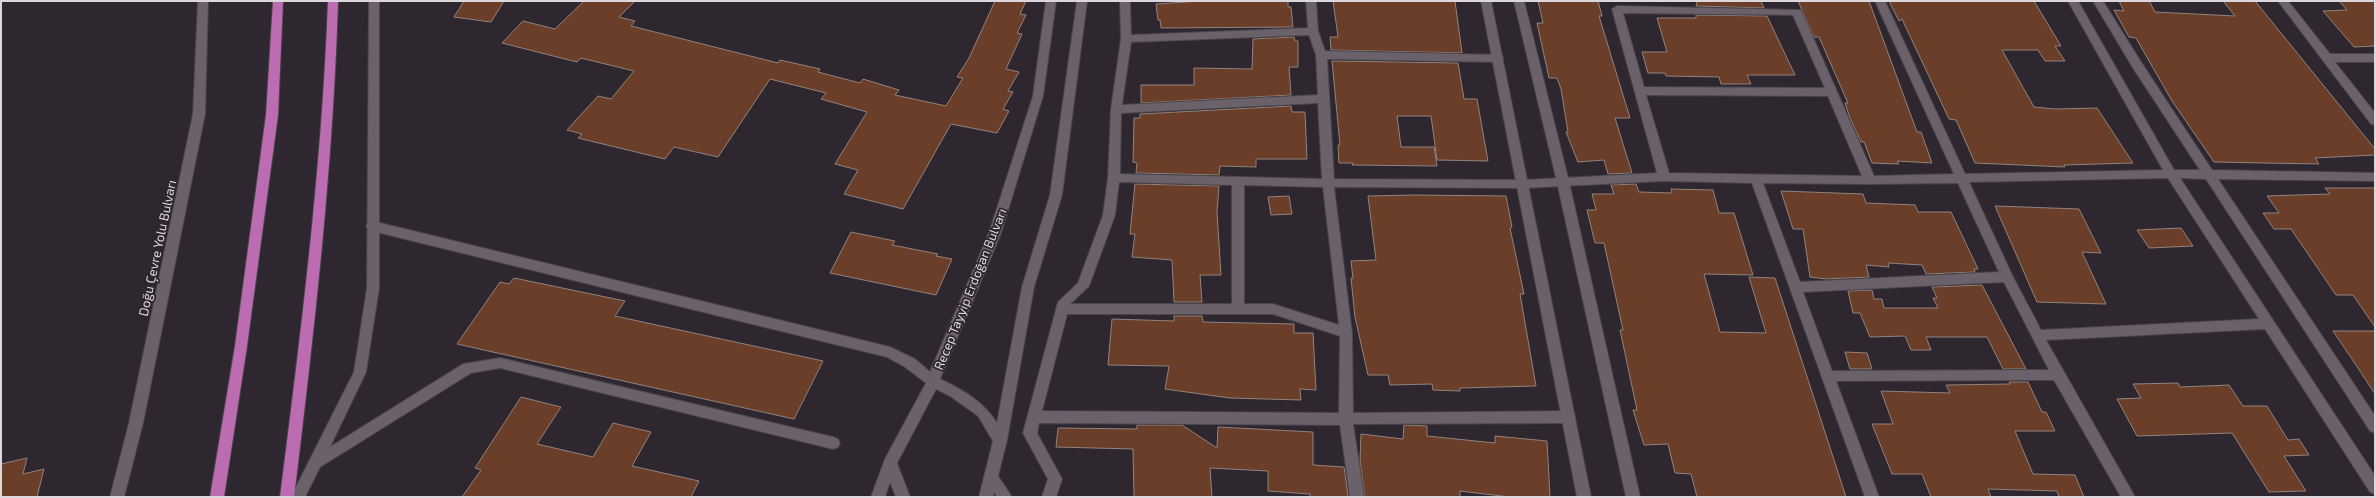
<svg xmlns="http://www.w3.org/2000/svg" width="2376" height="498" viewBox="0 0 2376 498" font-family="'Exo 2',sans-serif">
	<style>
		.building { fill: #6b3e29; stroke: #91837d }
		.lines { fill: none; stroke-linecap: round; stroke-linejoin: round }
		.minor-casing { stroke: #4a444b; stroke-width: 2 }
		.tertiary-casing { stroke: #4a444b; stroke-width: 2 }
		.secondary-casing { stroke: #4a444b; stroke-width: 2 }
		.trunk-casing { stroke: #4a444b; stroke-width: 2 }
		.minor { fill: #6a616b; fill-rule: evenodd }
		.tertiary { fill: #6a616b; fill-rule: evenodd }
		.secondary { fill: #6a616b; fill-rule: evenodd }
		.trunk { fill: #bc6cb0; fill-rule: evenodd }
		.labels { text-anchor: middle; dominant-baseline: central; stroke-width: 3.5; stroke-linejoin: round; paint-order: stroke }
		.street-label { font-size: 13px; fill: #dcd7dd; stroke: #2f2730 }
	</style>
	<rect width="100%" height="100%" fill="#2f2730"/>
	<!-- building -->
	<path class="building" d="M464 1H504L491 22 454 17Z
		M584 1H635L619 17 635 21 631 26 778 63 780 60 820 69 818 72 860 83 863 79 899 90 895 95 946 106 963 78 957 77 969 58 995 1H1026L1020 14 1026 15 1017 33 1022 34 1006 69 1019 72 1008 91 1013 92 1003 109 1009 111 997 133 951 124 903 209 844 194 858 170 835 164 867 112 821 99 826 93 770 79 718 157 674 147 665 159 578 138 582 134 567 130 598 96 611 99 634 71 581 58 577 62 502 43 523 21 555 29Z
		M1201 1H1288V7H1291L1293 27 1161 28 1160 20H1158L1156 4Z
		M1333 1H1455L1462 53 1331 50 1330 37H1338Z
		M1538 1H1598L1602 16H1599L1630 118H1615L1632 173 1608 174 1604 160 1578 162 1566 132H1568L1561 89 1557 78H1549L1537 23H1543Z
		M1697 1H1761L1764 8 1696 6Z
		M1798 1H1869L1917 132H1921L1932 163 1897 161 1899 164 1872 163 1864 142H1861L1850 118 1845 103H1848L1819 37H1814Z
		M1889 1H2034L2061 46H2055L2065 61H2045L2038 50H2002L2034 107 2055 109 2097 108 2133 163 2064 165 2065 167 1975 163 1956 120 1949 119 1902 19 1899 21Z
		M2119 1H2149L2155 12 2235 16 2223 1H2255L2375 149V155L2315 158 2319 164 2214 162 2172 101 2136 38 2129 37 2114 10 2124 11Z
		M2339 1H2375V46L2354 47 2323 11 2347 10Z
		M1696 15 1767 16 1795 75H1747L1751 84H1721L1719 77 1666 76 1665 73H1648L1642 52H1667L1657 18H1696Z
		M1294 37 1295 41H1298V67H1289L1291 95 1141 103V85H1194V68L1252 69 1253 39Z
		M1332 61 1458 63 1464 99H1477L1488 161 1437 160 1431 116H1397L1401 147H1434L1437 166 1352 165 1353 163H1339L1338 145H1340Z
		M1291 106 1292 112H1305L1307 159H1256V167L1220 166 1219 175 1136 173 1137 163 1133 162 1134 118H1140V114Z
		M1135 184 1219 186 1217 212 1221 275H1200L1202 302H1174L1172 260 1132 257 1135 234H1130Z
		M1636 184 1639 192 1672 193 1671 189 1713 190 1719 213H1734L1753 275 1704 274 1720 332 1766 333 1749 277 1775 278 1846 497H1697L1691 474 1675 473 1668 444 1644 445 1633 410H1637L1620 330H1623L1604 243H1595L1587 210H1596L1592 194H1614L1611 185Z
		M2325 188H2375V327L2353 295H2336L2291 229H2274L2263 213H2279L2267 196 2330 194Z
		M1781 191 1863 194 1866 203 1915 205 1918 212H1951L1978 269H1974L1975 272 1926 274 1922 265 1888 263 1889 267 1866 265 1869 277 1826 279 1810 277 1803 229H1793Z
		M1416 195 1506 196 1512 227 1510 228 1524 294H1520L1536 386 1460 388V391L1433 390 1432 384 1390 385 1388 375H1368L1355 317 1351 278H1353L1351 261 1376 260 1368 196Z
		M1289 196 1292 214 1271 215 1268 197Z
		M1995 206 2079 209 2101 253 2082 252 2106 304 2037 302Z
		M2181 228 2193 246 2149 248 2137 230Z
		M851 232 895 241 892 245 938 254 936 256 952 259 936 295 830 273Z
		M514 278 625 301 615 316 823 361 794 419 457 344 500 282 509 284Z
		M1982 285 2026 369H2003L1987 337H1926L1931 350H1911L1905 336 1870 337 1860 313H1853L1848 291 1872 290 1874 299H1882L1884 308H1938L1933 298H1937L1932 287Z
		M1174 316H1202L1203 322 1294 324V333H1313L1316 390 1300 389 1301 400 1230 398 1165 389 1169 366 1108 365 1112 319 1174 321Z
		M2333 331H2375V394L2358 368Z
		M1845 352 1867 353 1872 369H1850Z
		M2009 382H2028L2042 412H2046L2055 431H2015L2033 474 2075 475 2084 497H2059L2057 491 1988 489 1991 497H1931L1922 474H1892L1872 424H1893L1881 391 1950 393 1946 385 2010 384Z
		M2178 383 2180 387 2229 385 2243 406H2267L2288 440 2299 439 2309 455 2284 456 2306 491 2269 492 2232 433 2137 436 2117 399 2141 398 2133 384Z
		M521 397 561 407 537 444 593 457 613 423 651 432 632 466 699 481 691 497H462L481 470 475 468Z
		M1137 425H1182L1217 448 1218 427 1313 432V465L1344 467 1348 495 1347 497H1310V494L1268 491V471L1210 468 1212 497H1134L1133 449 1056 447 1058 428 1137 429Z
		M1404 425 1427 426V436L1495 443V436L1547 441 1550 497H1510L1460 491V497H1365L1360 461 1361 434 1403 439Z
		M27 458 23 474 44 469 37 497H1V464Z"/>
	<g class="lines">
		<defs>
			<path id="minor" d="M198 1H208L205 114 143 423 124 497H110L129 423 193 114Z
				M369 1H379V288L366 372 330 447 463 364 500 358 833 437 838 439 840 443 838 447 833 449 500 368 471 373 320 467 305 497H291L354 372 367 288Z
				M1120 1H1130L1131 35 1308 28 1306 1H1316L1318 31 1325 51 1502 55 1503 58 1498 62 1327 59 1334 179 1523 180 1657 173 1612 9 1617 6 1801 10 1874 176 1954 174 1875 1H1885L1965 174 2163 170 2068 1H2078L2174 170H2200L2133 68 2093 1H2103L2141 62 2212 170 2375 173V181L2218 179 2375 416V433L2370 431 2206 179 2180 178 2375 476V494L2370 492 2265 329 2046 340 2135 497H2121L2054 380 1836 381 1879 497H1865L1752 183 1664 181 1523 188 1334 187 1352 333 1353 413 1568 411 1573 413 1575 417 1573 421 1568 423 1353 424 1364 497H1350L1340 425 1039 423 1037 433 1062 479 1056 497H1042L1048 479 1023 433 1058 302 1078 283 1103 215 1108 178 1111 109 1121 39ZM1623 13 1793 15 1825 88 1644 87ZM1309 35 1316 55 1318 95 1122 105 1131 42ZM1646 95 1828 96 1862 176 1669 173ZM1318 103 1322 179 1120 174 1121 113ZM2168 178 2259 319 2041 330 2013 277 1969 182ZM1119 182 1232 185V304H1070L1089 286 1115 215ZM1763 183 1870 184 1958 183 1999 272 1800 282ZM1244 185 1323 187 1339 325 1273 304H1244ZM2004 282 2049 370 1832 371 1803 292ZM1067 314H1273L1340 336 1339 413 1042 411Z
				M2278 1H2288L2330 54H2375V62H2335L2375 113V125L2371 124Z"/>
			<path id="tertiary" d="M1481 1H1491L1591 497H1577Z
				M1514 1H1524L1569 182 1640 497H1626L1557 182Z"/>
			<path id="secondary" d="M1046 1H1056L1043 96 1001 233 940 379C963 390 983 401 997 423L1022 287 1050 195 1077 1H1087L1062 195 1034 287 1007 440 998 476 1012 497H997L994 492 993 497H979L993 441 978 416 950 396 936 389 897 463 910 497H896L890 482 885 497H871L885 459 926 383 905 367 887 357 372 231 368 229 366 226 368 223 372 221 890 347 915 359 930 372 989 233 1033 96Z"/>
			<path id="trunk" d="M273 1H283L278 115 247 346 224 497H210L235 346 266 115Z
				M328 1H338C333 167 314 332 294 497H280C301 332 322 167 328 1Z"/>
		</defs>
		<!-- minor casing -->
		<use href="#minor" class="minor-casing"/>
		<!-- tertiary casing -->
		<use href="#tertiary" class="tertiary-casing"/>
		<!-- secondary casing -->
		<use href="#secondary" class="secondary-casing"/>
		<!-- trunk casing -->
		<use href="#trunk" class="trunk-casing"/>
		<!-- minor -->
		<use href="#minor" class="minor"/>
		<!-- tertiary -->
		<use href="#tertiary" class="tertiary"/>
		<!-- secondary -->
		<use href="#secondary" class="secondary"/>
		<!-- trunk -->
		<use href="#trunk" class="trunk"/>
	</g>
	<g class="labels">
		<!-- street labels -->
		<g class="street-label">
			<text transform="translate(157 248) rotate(-78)">Doğu Çevre Yolu Bulvarı</text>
			<text transform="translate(970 289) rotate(-68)">Recep Tayyip Erdoğan Bulvarı</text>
		</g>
	</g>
	<!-- border -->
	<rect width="2376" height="498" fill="none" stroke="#dcd7dd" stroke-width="4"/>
</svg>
